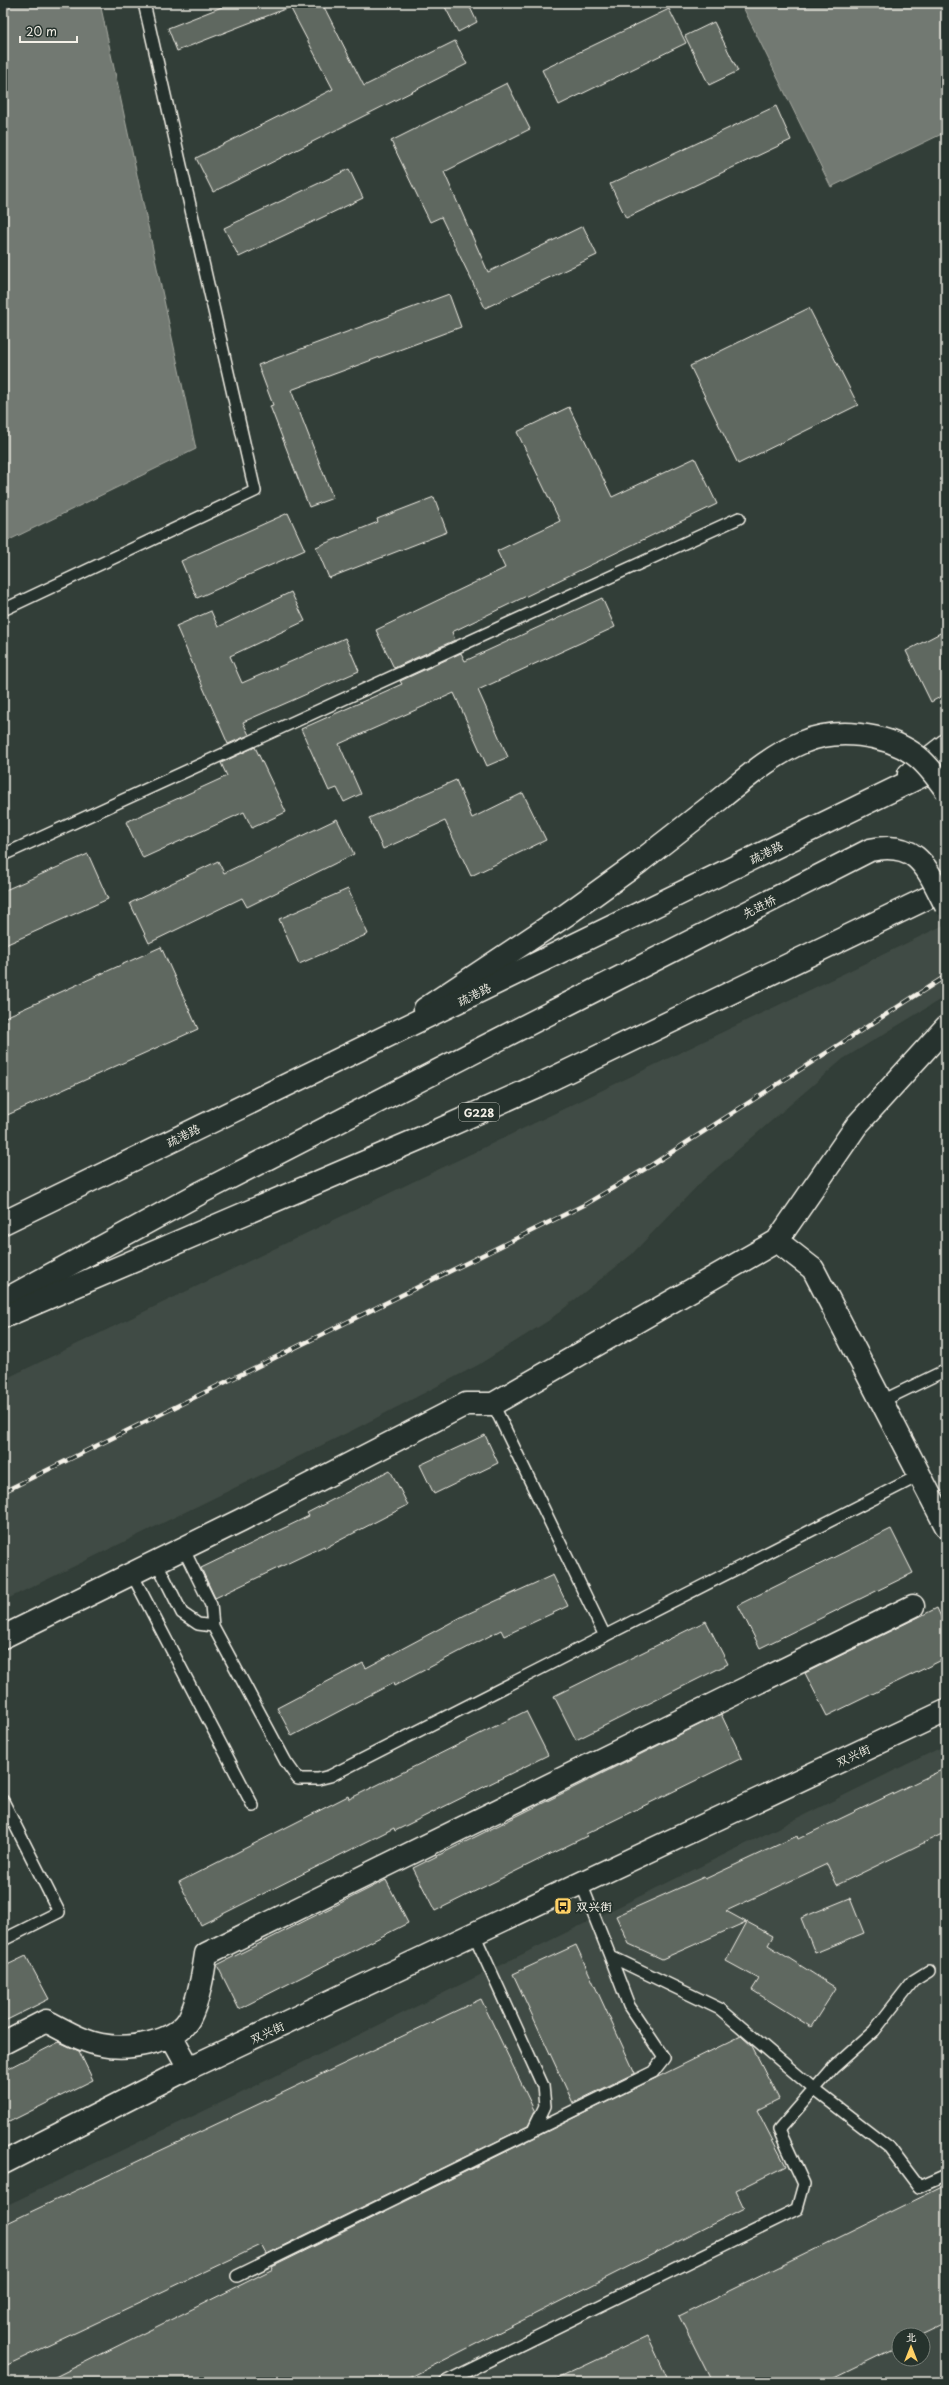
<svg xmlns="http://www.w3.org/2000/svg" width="949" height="2385" viewBox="0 0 949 2385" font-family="'Playpen Sans','LXGW WenKai TC',sans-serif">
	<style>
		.built { fill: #404b44; fill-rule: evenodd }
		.water { fill: #727972; stroke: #a6a9a1 }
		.building { fill: #5f6861; stroke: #f4f1e8 }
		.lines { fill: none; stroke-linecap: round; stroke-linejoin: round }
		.lane-casing { stroke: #f4f1e8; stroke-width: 14 }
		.street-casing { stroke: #f4f1e8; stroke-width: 25 }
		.secondary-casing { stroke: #f4f1e8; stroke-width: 25 }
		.highway-casing { stroke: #f4f1e8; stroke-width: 25 }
		.lane { stroke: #26332d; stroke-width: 11 }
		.street { stroke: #26332d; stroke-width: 22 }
		.secondary { stroke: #26332d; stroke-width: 22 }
		.highway { stroke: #26332d; stroke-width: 22 }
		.rail-casing { stroke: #f4f1e8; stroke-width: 4.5 }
		.rail { stroke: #26332d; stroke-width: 3; stroke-dasharray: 9; stroke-linecap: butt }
		.secondary-bridge-casing { stroke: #f4f1e8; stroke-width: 25; stroke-linecap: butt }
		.secondary-bridge { stroke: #26332d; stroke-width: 22 }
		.labels { text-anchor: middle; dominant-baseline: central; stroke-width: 3.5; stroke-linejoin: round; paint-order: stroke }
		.shield { fill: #26332d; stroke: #b6b8b0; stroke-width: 1 }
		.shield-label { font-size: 11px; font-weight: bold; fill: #f4f1e8 }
		.street-label { font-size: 12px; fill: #f4f1e8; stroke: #26332d }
		.poi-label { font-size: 12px; font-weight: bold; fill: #f4f1e8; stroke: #26332d; text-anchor: start }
	</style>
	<rect width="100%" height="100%" fill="#323e38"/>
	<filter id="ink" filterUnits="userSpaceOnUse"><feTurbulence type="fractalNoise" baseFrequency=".025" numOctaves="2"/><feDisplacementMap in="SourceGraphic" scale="8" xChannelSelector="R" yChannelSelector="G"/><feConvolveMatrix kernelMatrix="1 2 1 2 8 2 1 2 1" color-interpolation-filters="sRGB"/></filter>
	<g filter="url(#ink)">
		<!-- built -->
		<path class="built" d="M946 924V996L843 1059 703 1180 631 1255 548 1321 478 1365 353 1430 3 1601V1380Z
			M946 1745V2382H3V2207L233 2097ZM899 2335H923V2359H899Z"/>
		<!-- water -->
		<path class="water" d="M3 3H100L196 449 3 543Z
			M741 3H946V132L831 187Z"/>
		<!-- building -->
		<path class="building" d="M232 3H322L364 86 455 41 467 64 213 192 196 158 333 89 290 7 177 51 168 28Z
			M443 3H468L477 22 458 32Z
			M669 9 686 43 559 105 542 70Z
			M714 22 738 71 709 85 685 36Z
			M507 83 530 129 444 172 488 272 583 226 597 255 485 308 441 217 430 222 391 141Z
			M776 106 791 140 626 218 610 184Z
			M349 169 363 198 239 257 224 228Z
			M449 294 461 327 291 390 333 498 309 507 270 406 273 405 258 365Z
			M809 308 858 405 738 464 690 366Z
			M569 407 612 497 695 458 717 504 452 632 455 640 394 668 376 630 505 568 497 551 560 521 517 432Z
			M434 497 447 532 329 578 316 547 378 522 377 519Z
			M288 513 305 550 197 598 181 561Z
			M291 592 305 621 230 656 242 683 345 638 359 671 243 722 249 735 228 744 176 626 211 611 218 627Z
			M602 598 615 627 478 690 508 757 487 766 454 693 339 744 361 794 344 802 337 788 329 791 301 729 402 684 400 681 461 653 465 661Z
			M946 630V694L931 702 906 651Z
			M255 747 286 812 252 828 244 812 143 858 126 822 227 776 221 763Z
			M456 780 472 818 523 793 546 840 471 876 445 821 383 849 369 818Z
			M337 819 354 854 247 907 242 898 149 943 130 903 218 861 224 873Z
			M88 854 108 899 3 946V891Z
			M348 889 368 934 299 964 279 919Z
			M161 947 198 1029 3 1117V1018Z
			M485 1435 498 1463 434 1494 420 1465Z
			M390 1470 408 1505 325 1548 324 1546 215 1598 201 1568 309 1516 307 1513Z
			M891 1529 913 1573 760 1648 738 1605Z
			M553 1575 568 1606 504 1636 501 1630 394 1686 393 1683 292 1736 277 1708 363 1663 366 1668 465 1615Z
			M937 1608 946 1628V1658L827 1716 805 1673Z
			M706 1621 728 1664 576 1740 554 1696Z
			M526 1711 548 1755 395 1831 394 1828 201 1925 179 1882 348 1796 349 1799Z
			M721 1714 742 1758 586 1834 587 1836 435 1911 413 1868Z
			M946 1768V1832L837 1885 827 1864 726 1911 746 1922 662 1959 629 1944 616 1916 704 1877 705 1879 797 1836 798 1839Z
			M386 1880 408 1923 239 2009 217 1965Z
			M850 1898 864 1933 815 1953 801 1918Z
			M747 1922 773 1936 768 1945 836 1988 811 2027 752 1990 759 1979 726 1961Z
			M576 1945 635 2073 573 2103 513 1974Z
			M26 1956 49 1999 3 2022V1967Z
			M481 1999 535 2112 528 2126 266 2254 261 2245 3 2367V2225Z
			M741 2036 752 2046 779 2099 757 2110 786 2166 736 2191 744 2208 401 2382H45L273 2269 272 2267Z
			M59 2042 79 2051 93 2080 3 2125V2071Z
			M946 2185V2323L921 2335H899V2346L825 2382H712L679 2316Z
			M648 2336 669 2382H550Z"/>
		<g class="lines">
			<defs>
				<path id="lane" d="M3 610 255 491 144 3
					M3 855 739 518
					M882 1401 946 1370
					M493 1404 605 1636
					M183 1548 211 1605 213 1626 286 1762 298 1779H318L330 1776 920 1475
					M156 1561 182 1613 198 1624 213 1626
					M132 1574 253 1806
					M3 1801 59 1912 3 1940
					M581 1883 610 1956 720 2009 815 2090 889 2147 919 2187 946 2175
					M474 1934 543 2086 545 2106 533 2131
					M237 2276 653 2072 664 2058 629 2006 610 1956
					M445 2382 797 2209 804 2184 779 2130 833 2068 874 2031 913 1981 929 1971"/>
				<path id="street" d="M777 1241 813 1269 946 1526
					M3 1637 241 1520 466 1404H493L777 1241 857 1125 946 1027
					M172 2037 189 2068
					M3 2043 46 2021C64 2030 83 2042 102 2045 128 2050 175 2043 189 2019 199 1999 203 1975 206 1954L913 1606"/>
				<path id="secondary" d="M909 774 946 745
					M425 1009 566 915 638 863
					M3 1301 202 1192 554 1011
					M3 2163 189 2068 946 1711"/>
				<path id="highway" d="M3 1223 946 764
					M3 1317 421 1138 537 1086 946 889"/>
			</defs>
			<!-- lane casing -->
			<use href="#lane" class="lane-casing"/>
			<!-- street casing -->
			<use href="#street" class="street-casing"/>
			<!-- secondary casing -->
			<use href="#secondary" class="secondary-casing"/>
			<!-- highway casing -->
			<use href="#highway" class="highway-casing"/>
			<!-- lane -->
			<use href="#lane" class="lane"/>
			<!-- street -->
			<use href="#street" class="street"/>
			<!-- secondary -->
			<use href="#secondary" class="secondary"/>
			<!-- highway -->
			<use href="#highway" class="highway"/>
			<defs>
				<path id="rail" d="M3 1492 586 1204 650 1166 946 976"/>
			</defs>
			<!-- rail casing -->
			<use href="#rail" class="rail-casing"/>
			<!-- rail -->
			<use href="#rail" class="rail"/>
			<defs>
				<path id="secondary-bridge" d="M638 863C666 841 693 820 720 799 746 778 772 755 803 742 836 728 884 733 914 754 927 763 937 778 946 790
					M554 1011 870 850C919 840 927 869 946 906"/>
			</defs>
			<!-- secondary-bridge casing -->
			<use href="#secondary-bridge" class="secondary-bridge-casing"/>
			<!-- secondary-bridge -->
			<use href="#secondary-bridge" class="secondary-bridge"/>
		</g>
	</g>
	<!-- icons -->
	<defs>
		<symbol id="bus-square" viewBox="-11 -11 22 22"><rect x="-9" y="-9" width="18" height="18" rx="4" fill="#ffd166" stroke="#26332d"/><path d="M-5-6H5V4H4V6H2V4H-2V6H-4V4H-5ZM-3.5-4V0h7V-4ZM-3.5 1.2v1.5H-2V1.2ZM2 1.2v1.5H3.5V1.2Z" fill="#111"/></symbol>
	</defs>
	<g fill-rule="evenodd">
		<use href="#bus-square" x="553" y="1896" width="20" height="20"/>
	</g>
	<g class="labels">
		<!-- shield labels -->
		<rect class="shield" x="459" y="1103" width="40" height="18" rx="3"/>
		<g class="shield-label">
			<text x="479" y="1112">G228</text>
		</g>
		<!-- street labels -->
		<g class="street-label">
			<text transform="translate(766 852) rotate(-26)">疏港路</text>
			<text transform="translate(759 906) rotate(-27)">先进桥</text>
			<text transform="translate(474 994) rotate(-26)">疏港路</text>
			<text transform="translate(183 1135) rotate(-26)">疏港路</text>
			<text transform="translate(853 1755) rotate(-25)">双兴街</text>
			<text transform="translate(267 2032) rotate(-25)">双兴街</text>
		</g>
		<!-- poi labels -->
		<g class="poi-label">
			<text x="576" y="1906">双兴街</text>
		</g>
	</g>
	<!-- margin -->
	<rect width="949" height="2385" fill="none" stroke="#26332d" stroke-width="16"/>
	<rect x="8" y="8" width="933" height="2369" fill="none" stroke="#f4f1e8" stroke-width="1.5" filter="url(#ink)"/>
	<!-- north arrow -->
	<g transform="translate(911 2347)"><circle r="19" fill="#26332d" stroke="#787f78"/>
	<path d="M0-3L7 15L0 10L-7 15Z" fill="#ffd166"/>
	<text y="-6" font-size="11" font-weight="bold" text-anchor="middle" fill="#f4f1e8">北</text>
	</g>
	<!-- scale -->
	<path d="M20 36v6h57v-6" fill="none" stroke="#f4f1e8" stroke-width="2"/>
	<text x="26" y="36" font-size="12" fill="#f4f1e8" stroke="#26332d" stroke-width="3" paint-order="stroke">20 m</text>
</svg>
